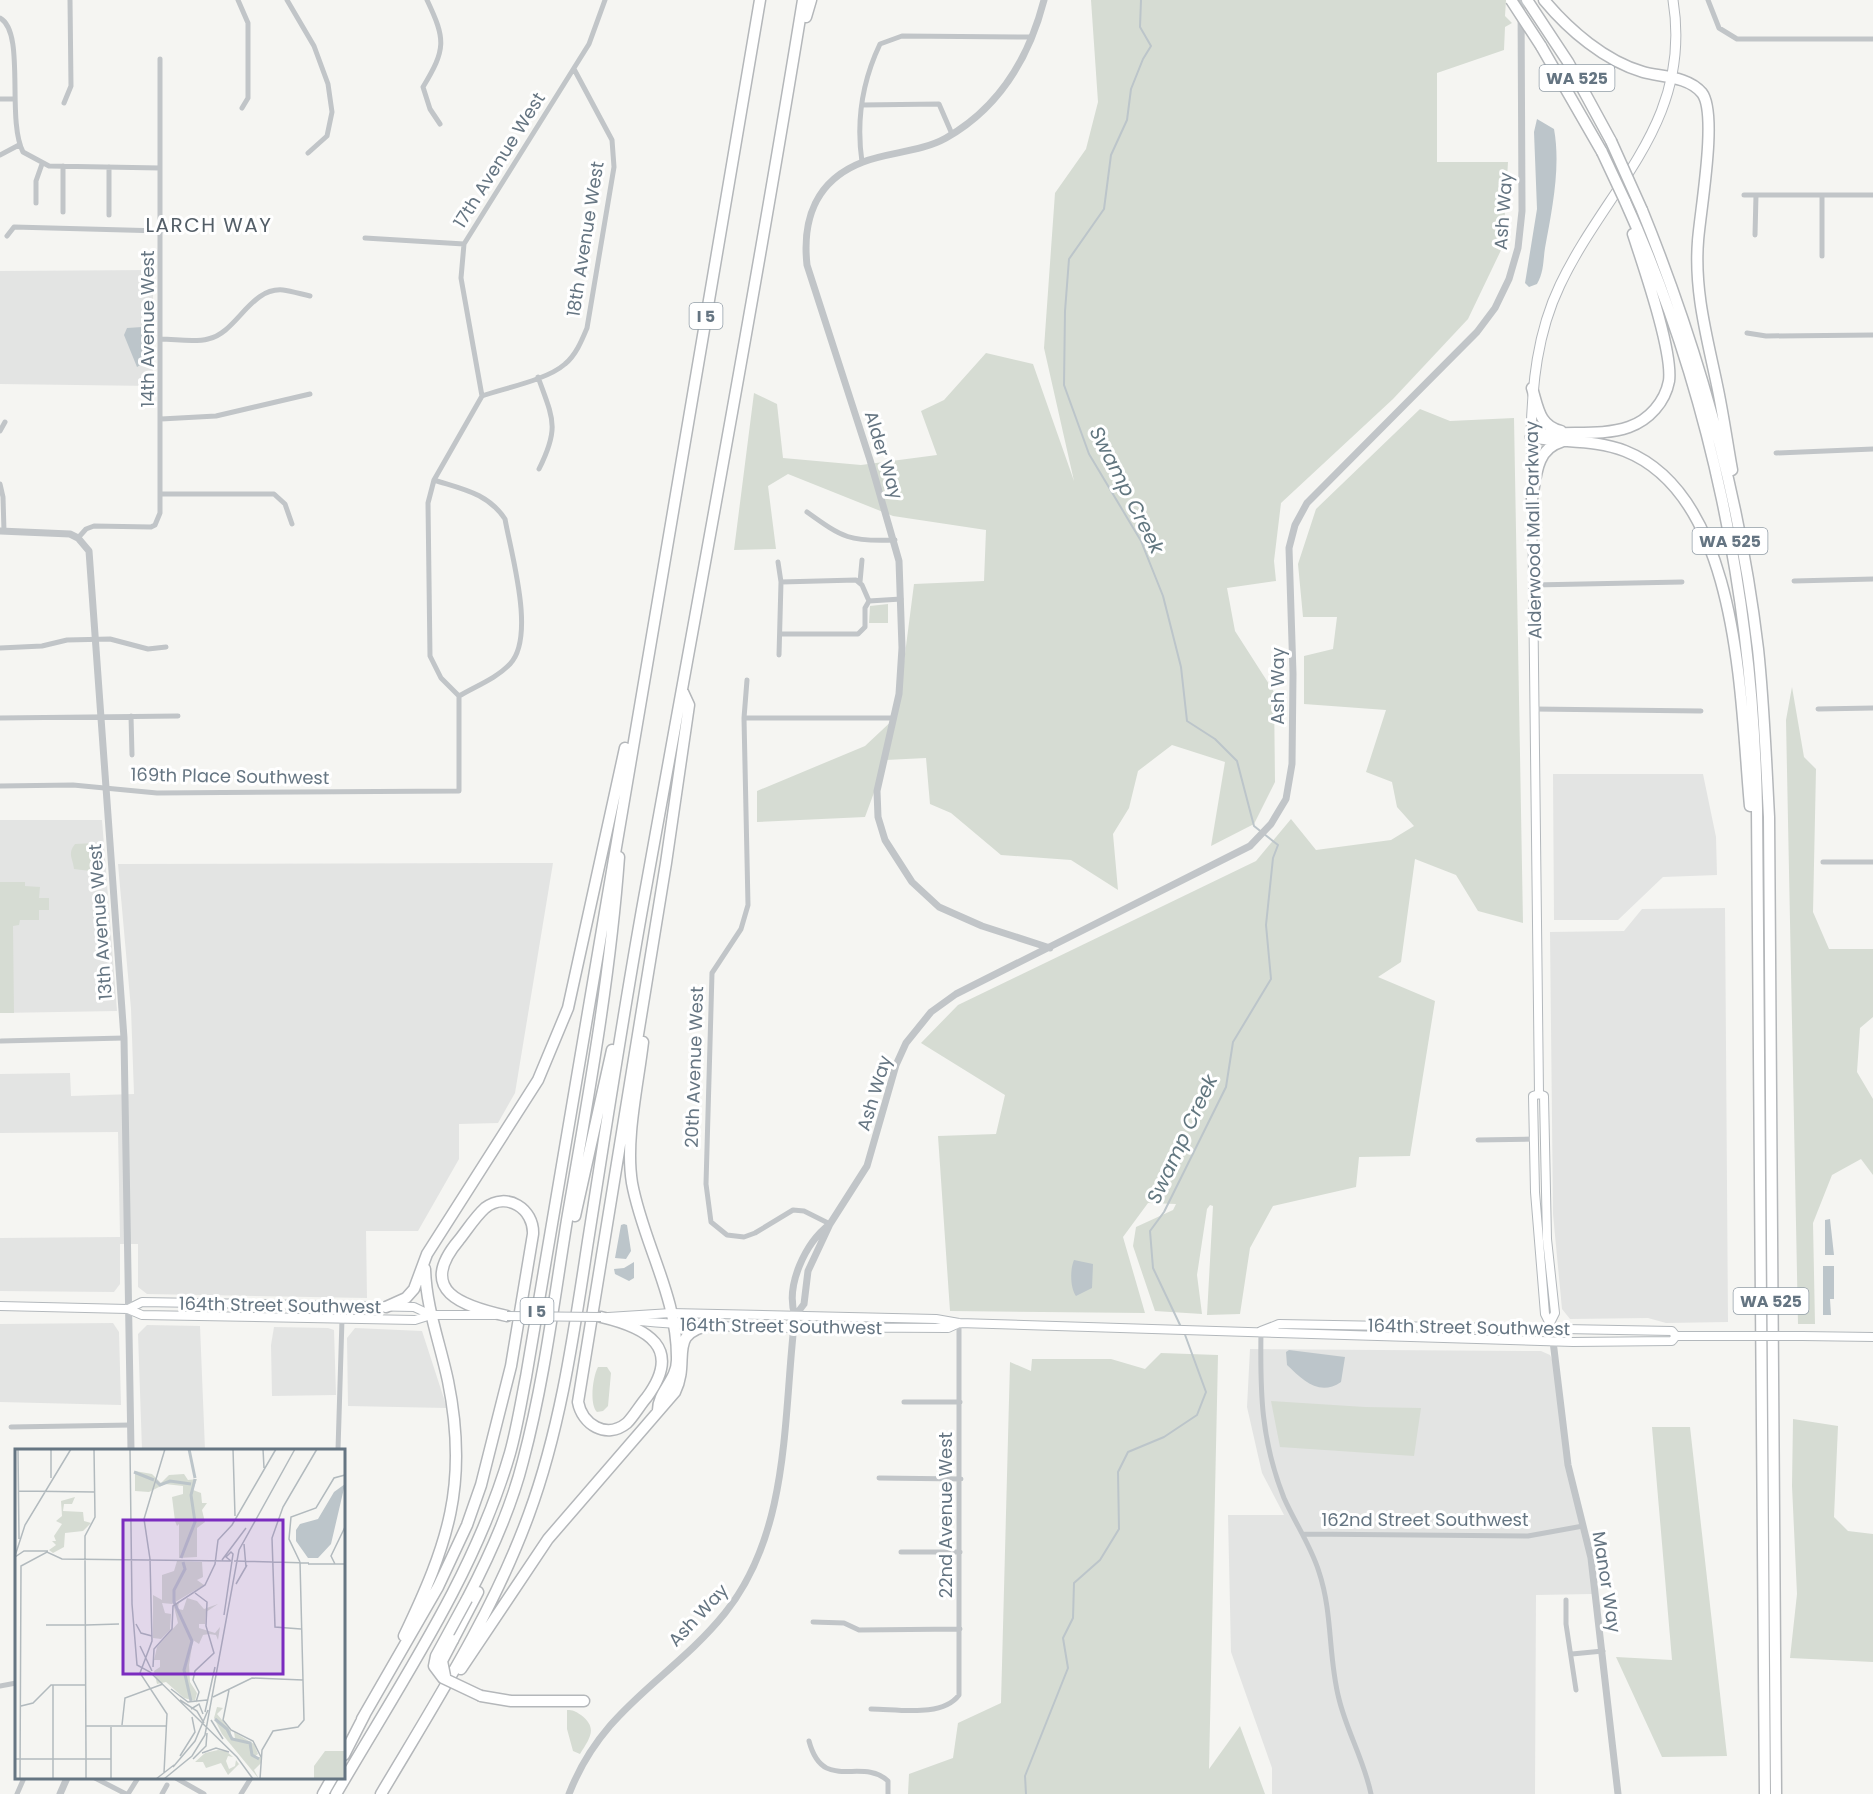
<svg xmlns="http://www.w3.org/2000/svg" width="1873" height="1794" viewBox="0 0 1873 1794" font-family="Poppins,sans-serif">
	<style>
		.built { fill: #e3e4e3 }
		.green { fill: #d6dcd3 }
		.water { fill: #bcc5ca }
		.lines { fill: none; stroke-linecap: round; stroke-linejoin: round }
		.stream { stroke: #bcc5ca; stroke-width: 2 }
		.secondary-casing { stroke: #b3b8bc; stroke-width: 10 }
		.primary-casing { stroke: #b4b8bc; stroke-width: 11 }
		.motorway-casing { stroke: #b4b7ba; stroke-width: 13 }
		.minor { stroke: #c1c5c8; stroke-width: 5 }
		.tertiary { stroke: #c1c5c8; stroke-width: 7 }
		.secondary { stroke: #fff; stroke-width: 8 }
		.primary { stroke: #fff; stroke-width: 9 }
		.motorway { stroke: #fff; stroke-width: 10 }
		.secondary-bridge-casing { stroke: #b3b8bc; stroke-width: 10; stroke-linecap: butt }
		.motorway-bridge-casing { stroke: #b4b7ba; stroke-width: 13; stroke-linecap: butt }
		.secondary-bridge { stroke: #fff; stroke-width: 8 }
		.motorway-bridge { stroke: #fff; stroke-width: 10 }
		.labels { text-anchor: middle; dominant-baseline: central; stroke-width: 6; stroke-linejoin: round; paint-order: stroke }
		.shield { fill: #fff; stroke: #939ea8; stroke-width: 1.5 }
		.shield-label { font-size: 16px; font-weight: bold; fill: #657582 }
		.street-label { font-size: 18px; fill: #657582; stroke: #fff }
		.neighbourhood-label { font-size: 20px; letter-spacing: 1.5px; fill: #535e67; stroke: #fff }
		.water-label { font-size: 20px; font-style: italic; fill: #61767f; stroke: #fff }
		.inset-river { fill: none; stroke: #bcc5ca; stroke-width: 3 }
		.inset-road { fill: none; stroke: #b2babe; stroke-width: 1.5 }
		.view { fill: #7b2cbf; fill-opacity: 0.15; stroke: #7b2cbf; stroke-width: 3 }
		.inset-edge { fill: none; stroke: #657582; stroke-width: 3 }
	</style>
	<rect width="100%" height="100%" fill="#f5f5f2"/>
	<!-- built -->
	<path class="built" d="M153 270V386L0 384V271Z
		M1553 774H1703L1716 837 1717 875 1663 877 1618 920H1554Z
		M0 820H102L117 1011 0 1013Z
		M553 863 515 1093 498 1123 459 1124V1159L418 1231H366L367 1298 147 1294 138 1287V1244H120V1284L114 1292 0 1291V1238L120 1237 118 1132 0 1133V1074L70 1073 71 1096 134 1094 131 1009 118 864Z
		M1725 908 1728 1322 1666 1323 1648 1318 1570 1319 1562 1309 1553 1214 1550 932 1624 931 1642 909Z
		M113 1323 119 1332 121 1405 0 1402V1324Z
		M147 1325 200 1326 205 1450H142L138 1334Z
		M274 1327 328 1328 334 1330 336 1395 272 1396 271 1345Z
		M355 1328 422 1331 447 1408 348 1406 347 1338Z
		M1250 1349 1541 1351 1550 1355 1556 1368 1566 1454 1591 1558 1592 1594 1536 1595 1535 1794H1272V1768L1231 1652 1228 1515H1284L1262 1473 1247 1407Z"/>
	<!-- green -->
	<path class="green" d="M1091 0H1506L1505 16 1512 23 1505 27 1504 50 1437 73V162H1508L1503 246 1468 319 1393 399 1281 503 1274 561 1276 581 1227 588 1235 631 1274 692 1275 782 1254 824 1211 846 1225 762 1172 745 1138 771 1129 808 1113 834 1118 890 1071 860 1001 855 951 813 930 804 926 758 886 760 865 817 757 822V791L865 746 897 716 914 584 984 581 986 530 893 516 788 474 768 486 776 549 734 550 754 393 777 404 783 458 861 465 937 455 921 411 944 400 986 353 1033 364 1074 481 1044 348 1055 193 1086 149 1098 102Z
		M1420 409 1450 421 1514 418 1523 923 1478 911 1456 875 1415 859 1401 962 1378 977 1435 1001 1410 1156 1359 1157 1356 1187 1273 1206 1250 1248 1240 1314 1207 1315 1213 1206 1210 1205 1207 1209 1197 1275 1202 1314 1155 1311 1133 1246 1136 1227 1173 1210 1176 1204 1148 1203 1123 1237 1145 1313 950 1311 938 1136 996 1134 1005 1095 921 1043 958 1005 1256 861 1291 819 1316 850 1391 840 1414 826 1397 807 1392 782 1366 772 1386 710 1304 704V656L1333 649 1337 617H1303L1298 564 1316 509Z
		M888 604V623H869L870 606Z
		M1792 687 1804 757 1816 769 1813 912 1829 949H1873V1017L1860 1028 1857 1072 1873 1099V1175L1861 1159 1832 1175 1813 1223 1815 1324H1798L1786 720Z
		M95 843 100 862 98 872 74 869C73 858 67 854 75 844Z
		M0 882H25V886L40 887 39 898H49V910H39V920H20L19 925 13 926 14 1013H0Z
		M1161 1353 1218 1355 1209 1769 1240 1726 1265 1794H908L909 1774 953 1758 958 1723 1001 1703 1010 1362 1031 1371 1032 1359H1111L1145 1369Z
		M607 1367 611 1373 608 1406 603 1411 597 1412C589 1404 593 1376 598 1367Z
		M1271 1401 1365 1407 1421 1408 1414 1456 1280 1447Z
		M1793 1419 1838 1426 1834 1517 1848 1531 1873 1534V1662L1790 1658 1797 1594 1792 1486Z
		M1652 1427H1690L1727 1756 1662 1757 1616 1657 1672 1660Z
		M567 1710C573 1710 575 1711 581 1715 598 1728 590 1738 580 1754L573 1751 567 1729Z"/>
	<!-- water -->
	<path class="water" d="M1537 119 1554 129C1561 167 1552 210 1545 248 1543 261 1544 272 1537 284L1529 287 1525 283 1526 277 1537 209 1534 132Z
		M142 327V364L137 367 124 335 127 328Z
		M1830 1219 1834 1255H1825V1220Z
		M624 1224 627 1225 631 1251 626 1259 615 1258 621 1225Z
		M1074 1260 1093 1264 1092 1288 1076 1296C1070 1288 1070 1269 1074 1260Z
		M634 1262V1278L629 1281 615 1274 614 1269 624 1268Z
		M1823 1266H1834V1299H1830L1831 1315H1823Z
		M1289 1350 1345 1357 1341 1382C1319 1397 1303 1380 1287 1365L1286 1352Z"/>
	<g class="lines">
		<!-- stream -->
		<path class="stream" d="M1141 0 1140 27 1151 46 1143 59 1131 89 1127 120 1111 155 1104 209 1069 259 1065 311 1064 385 1089 454 1141 541 1163 596 1181 667 1187 721 1215 739 1237 761 1254 826 1278 845 1273 858 1266 925 1271 979 1233 1042 1226 1087 1164 1212 1150 1231 1153 1268 1181 1327
			M1026 1794 1025 1776 1068 1668 1063 1638 1073 1618 1074 1583 1100 1560 1119 1529 1118 1472 1128 1452 1164 1437 1197 1415 1206 1392 1184 1332"/>
		<defs>
			<path id="secondary" d="M1531 437V481
				M1532 494 1539 1094 1544 1096 1547 1239 1555 1313 1551 1321
				M1539 1094 1533 1096 1535 1192 1545 1314 1551 1326
				M0 1306 128 1309 142 1315 415 1320 431 1315H495
				M128 1309 142 1302 414 1307 431 1315
				M608 1317 671 1313 936 1319 959 1323 1573 1342 1672 1341 1676 1336H1741
				M629 1320C734 1331 842 1327 948 1328L959 1323
				M1261 1331 1279 1324 1672 1331 1676 1336
				M1802 1336 1873 1337"/>
			<path id="primary" d="M1531 437C1532 385 1537 333 1560 285 1607 186 1693 123 1673 0"/>
			<path id="motorway" d="M1527 0 1568 62 1611 141
				M1544 0C1569 30 1605 61 1643 72 1661 77 1688 76 1702 93 1718 114 1700 212 1698 241 1694 291 1707 337 1717 385 1723 413 1727 442 1732 470
				M806 17 811 0
				M1541 46 1602 152
				M1625 201C1711 391 1753 601 1757 808L1765 1794
				M1642 210C1699 350 1740 498 1758 649 1764 705 1766 761 1769 817L1776 1794
				M1532 388C1538 407 1539 426 1561 431
				M1537 435C1567 430 1600 437 1629 427 1649 420 1665 402 1669 381 1673 351 1643 265 1633 234
				M1531 437C1562 443 1595 439 1625 451 1741 497 1740 701 1750 806
				M1532 499C1536 477 1536 449 1561 442
				M643 1042C638 1085 625 1140 632 1183 643 1243 678 1297 677 1360 677 1380 658 1392 658 1410
				M575 1216 612 1050
				M386 1307 406 1298 414 1289 427 1254 538 1080 568 1008 625 748
				M601 1317C648 1328 683 1348 647 1397 640 1405 634 1416 627 1423 606 1440 582 1424 578 1402L666 863 689 705 683 692
				M467 1599C490 1555 511 1509 523 1461 544 1382 554 1300 567 1220 588 1099 610 979 619 857
				M404 1636C448 1544 469 1484 448 1381 440 1343 426 1307 425 1269
				M453 1640 478 1592
				M461 1669 548 1539 675 1392C691 1360 666 1333 711 1325
				M481 1696 511 1701H584
				M362 1719 438 1587 467 1525 481 1485 511 1366 533 1234C534 1209 507 1191 485 1208 475 1217 467 1230 459 1240 416 1291 462 1306 507 1316
				M344 1755 365 1714
				M323 1794 332 1778
				M336 1794C399 1685 475 1575 510 1453 517 1428 521 1402 526 1377L760 0
				M381 1794C435 1703 493 1613 529 1514 561 1427 574 1332 588 1241 607 1121 625 1001 647 882 700 588 755 295 803 0"/>
		</defs>
		<!-- secondary casing -->
		<use href="#secondary" class="secondary-casing"/>
		<!-- primary casing -->
		<use href="#primary" class="primary-casing"/>
		<!-- motorway casing -->
		<use href="#motorway" class="motorway-casing"/>
		<!-- minor -->
		<path class="minor" d="M238 0 248 23V98L242 108
			M287 0 314 46 328 84 332 112 327 136 308 153
			M427 0C446 40 446 49 423 87L430 109 440 124
			M1708 0 1719 28 1737 39H1873
			M0 18C26 32 6 119 23 152L49 166 160 168
			M0 99H14
			M64 103 71 86 70 0
			M862 105 939 104 952 134
			M0 155 19 145
			M862 162C856 121 862 82 880 44L902 36 1032 37
			M109 167V215
			M1744 195H1873
			M1822 197V256
			M36 203V181L42 164
			M63 212V166
			M1755 235 1756 195
			M7 236 14 227 162 231
			M365 238 464 244
			M1747 333 1766 336 1873 335
			M161 339C175 339 194 343 208 339 237 333 250 287 283 290 291 291 301 294 310 296
			M538 377C553 419 560 427 539 469
			M482 396C505 388 547 380 565 364 576 355 582 340 587 328L614 167 612 140 574 69
			M161 419 216 416 310 394
			M0 431 5 422
			M1776 453 1873 449
			M434 480C462 489 488 493 505 519 511 553 536 637 510 664 497 678 476 686 459 696
			M0 484 3 497 4 531
			M160 494H274L285 504 292 524
			M807 512C843 538 850 542 895 540
			M78 538 86 529 94 526 151 527 155 525 160 513V59
			M778 562 781 582 779 655
			M1794 581 1873 579
			M781 582 856 580 862 585 869 601
			M860 582 862 560
			M1533 585 1682 582
			M781 634H858L865 627V608L869 601 901 599
			M0 648 42 646 67 640 110 639 148 649 166 647
			M747 680 744 718 748 905 741 929 712 973 706 1184 711 1222 727 1235 744 1237 755 1233 793 1210 804 1211 830 1224
			M1534 709 1701 711
			M1818 709 1873 708
			M131 716 132 755
			M0 718 178 716
			M744 718H893
			M0 786 73 785 157 793 459 791V696L441 678 430 656 428 503 434 480 482 396 461 278 464 244 589 44 605 0
			M1823 862H1873
			M1 1041 124 1038
			M1478 1140 1534 1139
			M1261 1331C1260 1393 1261 1440 1284 1498 1295 1523 1311 1546 1319 1572 1333 1614 1328 1657 1339 1699 1347 1732 1364 1760 1371 1794
			M904 1402H960
			M11 1427 131 1425
			M338 1450 342 1319
			M879 1478 961 1479
			M1303 1534 1528 1536 1583 1526
			M901 1552H960
			M1566 1600V1624L1576 1690
			M813 1622 844 1623 859 1630 960 1629
			M1572 1654 1603 1651
			M0 1686 16 1683
			M871 1709C897 1709 942 1718 959 1695V1323
			M809 1741C823 1794 861 1756 888 1781V1794
			M95 1778 126 1794
			M176 1778 204 1794
			M17 1794 24 1778
			M128 1794 138 1778
			M162 1794 167 1785
			M241 1794 251 1778"/>
		<!-- tertiary -->
		<path class="tertiary" d="M1044 0C1029 58 999 108 946 138 921 152 889 152 863 162 816 180 802 219 807 265L870 460 899 561 902 648 899 694 877 791 878 817 885 840 912 882 939 907 982 926 1050 948
			M0 531 70 534 78 538 89 551 124 1038 131 1450
			M795 1316 804 1304 808 1271 830 1224
			M1553 1341 1568 1465 1591 1558 1618 1794
			M60 1794 67 1778
			M569 1794C603 1706 671 1680 725 1613 791 1531 783 1415 795 1316 785 1286 805 1243 830 1224L867 1166 896 1065 906 1043 931 1012 956 994 1250 846 1271 824 1286 799 1292 764 1293 674 1289 548 1295 525 1307 503 1477 332 1495 308 1509 279 1518 248 1522 211 1521 0"/>
		<!-- secondary -->
		<use href="#secondary" class="secondary"/>
		<!-- primary -->
		<use href="#primary" class="primary"/>
		<!-- motorway -->
		<use href="#motorway" class="motorway"/>
		<defs>
			<path id="secondary-bridge" d="M507 1316 601 1317
				M1741 1336H1802"/>
			<path id="motorway-bridge" d="M1511 0 1541 46
				M1611 141 1642 210
				M1602 152 1625 201
				M467 1599 436 1656 434 1666 443 1678 481 1696
				M445 1676 442 1661 453 1640"/>
		</defs>
		<!-- secondary-bridge casing -->
		<use href="#secondary-bridge" class="secondary-bridge-casing"/>
		<!-- motorway-bridge casing -->
		<use href="#motorway-bridge" class="motorway-bridge-casing"/>
		<!-- secondary-bridge -->
		<use href="#secondary-bridge" class="secondary-bridge"/>
		<!-- motorway-bridge -->
		<use href="#motorway-bridge" class="motorway-bridge"/>
	</g>
	<g class="labels">
		<!-- shield labels -->
		<g class="shield">
			<rect x="1539.5" y="65" width="75" height="26" rx="4.5"/>
			<rect x="689.5" y="303" width="33" height="26" rx="4.5"/>
			<rect x="1692.5" y="528" width="75" height="26" rx="4.5"/>
			<rect x="1733.5" y="1288" width="75" height="26" rx="4.5"/>
			<rect x="520.5" y="1298" width="33" height="26" rx="4.5"/>
		</g>
		<g class="shield-label">
			<text x="1577" y="78">WA 525</text>
			<text x="706" y="316">I 5</text>
			<text x="1730" y="541">WA 525</text>
			<text x="1771" y="1301">WA 525</text>
			<text x="537" y="1311">I 5</text>
		</g>
		<!-- street labels -->
		<g class="street-label">
			<text transform="translate(499 160) rotate(-58)">17th Avenue West</text>
			<text transform="translate(1503 211) rotate(-86)">Ash Way</text>
			<text transform="translate(585 239) rotate(-81)">18th Avenue West</text>
			<text transform="translate(147 329) rotate(-90)">14th Avenue West</text>
			<text transform="translate(884 455) rotate(73)">Alder Way</text>
			<text transform="translate(1533 530) rotate(-91)">Alderwood Mall Parkway</text>
			<text transform="translate(1277 686) rotate(-90)">Ash Way</text>
			<text transform="translate(230 776) rotate(1)">169th Place Southwest</text>
			<text transform="translate(100 922) rotate(-94)">13th Avenue West</text>
			<text transform="translate(694 1067) rotate(-88)">20th Avenue West</text>
			<text transform="translate(874 1093) rotate(-73)">Ash Way</text>
			<text transform="translate(280 1305) rotate(1)">164th Street Southwest</text>
			<text transform="translate(781 1326) rotate(1)">164th Street Southwest</text>
			<text transform="translate(1469 1327) rotate(1)">164th Street Southwest</text>
			<text transform="translate(945 1515) rotate(-90)">22nd Avenue West</text>
			<text x="1425" y="1519">162nd Street Southwest</text>
			<text transform="translate(1607 1582) rotate(81)">Manor Way</text>
			<text transform="translate(698 1615) rotate(-47)">Ash Way</text>
		</g>
		<!-- neighbourhood labels -->
		<g class="neighbourhood-label">
			<text x="209" y="225">LARCH WAY</text>
		</g>
		<!-- water labels -->
		<g class="water-label">
			<text transform="translate(1127 490) rotate(63)">Swamp Creek</text>
			<text transform="translate(1182 1139) rotate(-65)">Swamp Creek</text>
		</g>
	</g>
	<!-- overview -->
	<g transform="translate(15 1449)">
		<rect width="330" height="330" fill="#f5f5f2"/>
		<path d="M120 22 137 25 146 34 154 26 169 25 173 31 182 30 178 41 186 44 187 54H192L187 61 190 73 182 79V108L164 109V75L162 77 160 72 157 48 168 45V37L150 35 134 43 120 42ZM60 48 57 55H49L48 62 68 63 69 72 76 74 68 82 50 84 49 98 38 104 34 101 41 96 37 92H41L39 87 47 75 41 72 47 67 46 52ZM162 112 187 113 188 128 182 131 189 136 157 155 147 154 150 164 156 165 155 181 146 190 138 189V146L147 151V126L159 122ZM172 149 182 152 189 160 203 155 191 163 190 175H184V179L200 184 205 178 203 191 201 186 194 185 188 186 184 195 178 191 174 216 175 233 182 244 180 252 169 249 151 233 142 235 139 222 145 218V211H139L142 198 163 174 159 158 164 152 163 160 168 161ZM202 258 208 259 202 265 216 282 215 288 220 289 219 283 239 295 243 305 239 308H246V314L239 321 244 330 207 285 199 269ZM203 301 211 302 218 308 213 307 211 312 214 320 220 317 221 311 235 330 224 315 213 326 206 314 191 319 188 313H180L190 304ZM310 302H330V330H299V317Z" fill="#d6dcd3"/>
		<path d="M330 35 316 95 303 109H293L281 92V81L285 75 303 70 319 43Z" fill="#bcc5ca"/>
		<path class="inset-river" d="M174 0 180 29M119 23 139 31M141 32 145 36 155 32 176 35M166 109 180 73 176 46 180 30M168 113 170 120 159 141V153L177 192 169 221 176 252M200 270 212 280 217 290 235 294 237 306 244 310"/>
		<path class="inset-road" d="M3 0 4 90M115 0 117 155 122 216 135 223 222 308 238 330M205 0H224M218 0 220 67M248 0 249 19M36 1V29M3 42 80 43M229 95 231 118M0 107 10 76 56 0M0 108 9 102H33M70 110V87L80 68 79 0M70 110 71 306M135 110 129 70 150 0M135 110 137 192 125 224 152 265 149 324M207 111 231 79M219 112 294 114M285 113 274 90 276 68 301 59 319 29 330 26M293 115H330M320 115 316 107 330 78M221 135 232 116M180 144 192 153 191 177 199 204 180 222 178 231 184 243 181 253M209 166 218 105 216 103 211 108 216 112M121 175 126 184 137 187M31 176H70M71 176 104 175M286 180 260 178 257 89 268 58 302 0M125 197 137 222M138 218 139 200 157 180 158 157 190 136 200 115 203 91 217 76 261 0M38 236V330M156 240 173 253 192 251M214 241 208 271 216 281 238 292 246 308M198 248 237 229 288 231M165 251 182 262 189 274M6 257 18 254 36 236H71M176 260 184 255 188 265M190 263 200 218M196 271 208 290M107 276 110 249 148 235M71 277H152M187 304 201 299 214 303M165 307 180 283 177 268M0 310H96M178 310 191 297 192 284M158 318 180 292 193 261M5 330 6 117 32 103 47 110 216 112M71 330V303M96 330V278M141 330 159 316M149 330 177 307 190 286 224 101 280 0M245 330 247 301 258 282 283 278 289 271 285 113"/>
		<path class="view" d="M108 71H268V225H108Z"/>
		<rect width="330" height="330" class="inset-edge"/>
	</g>
</svg>
